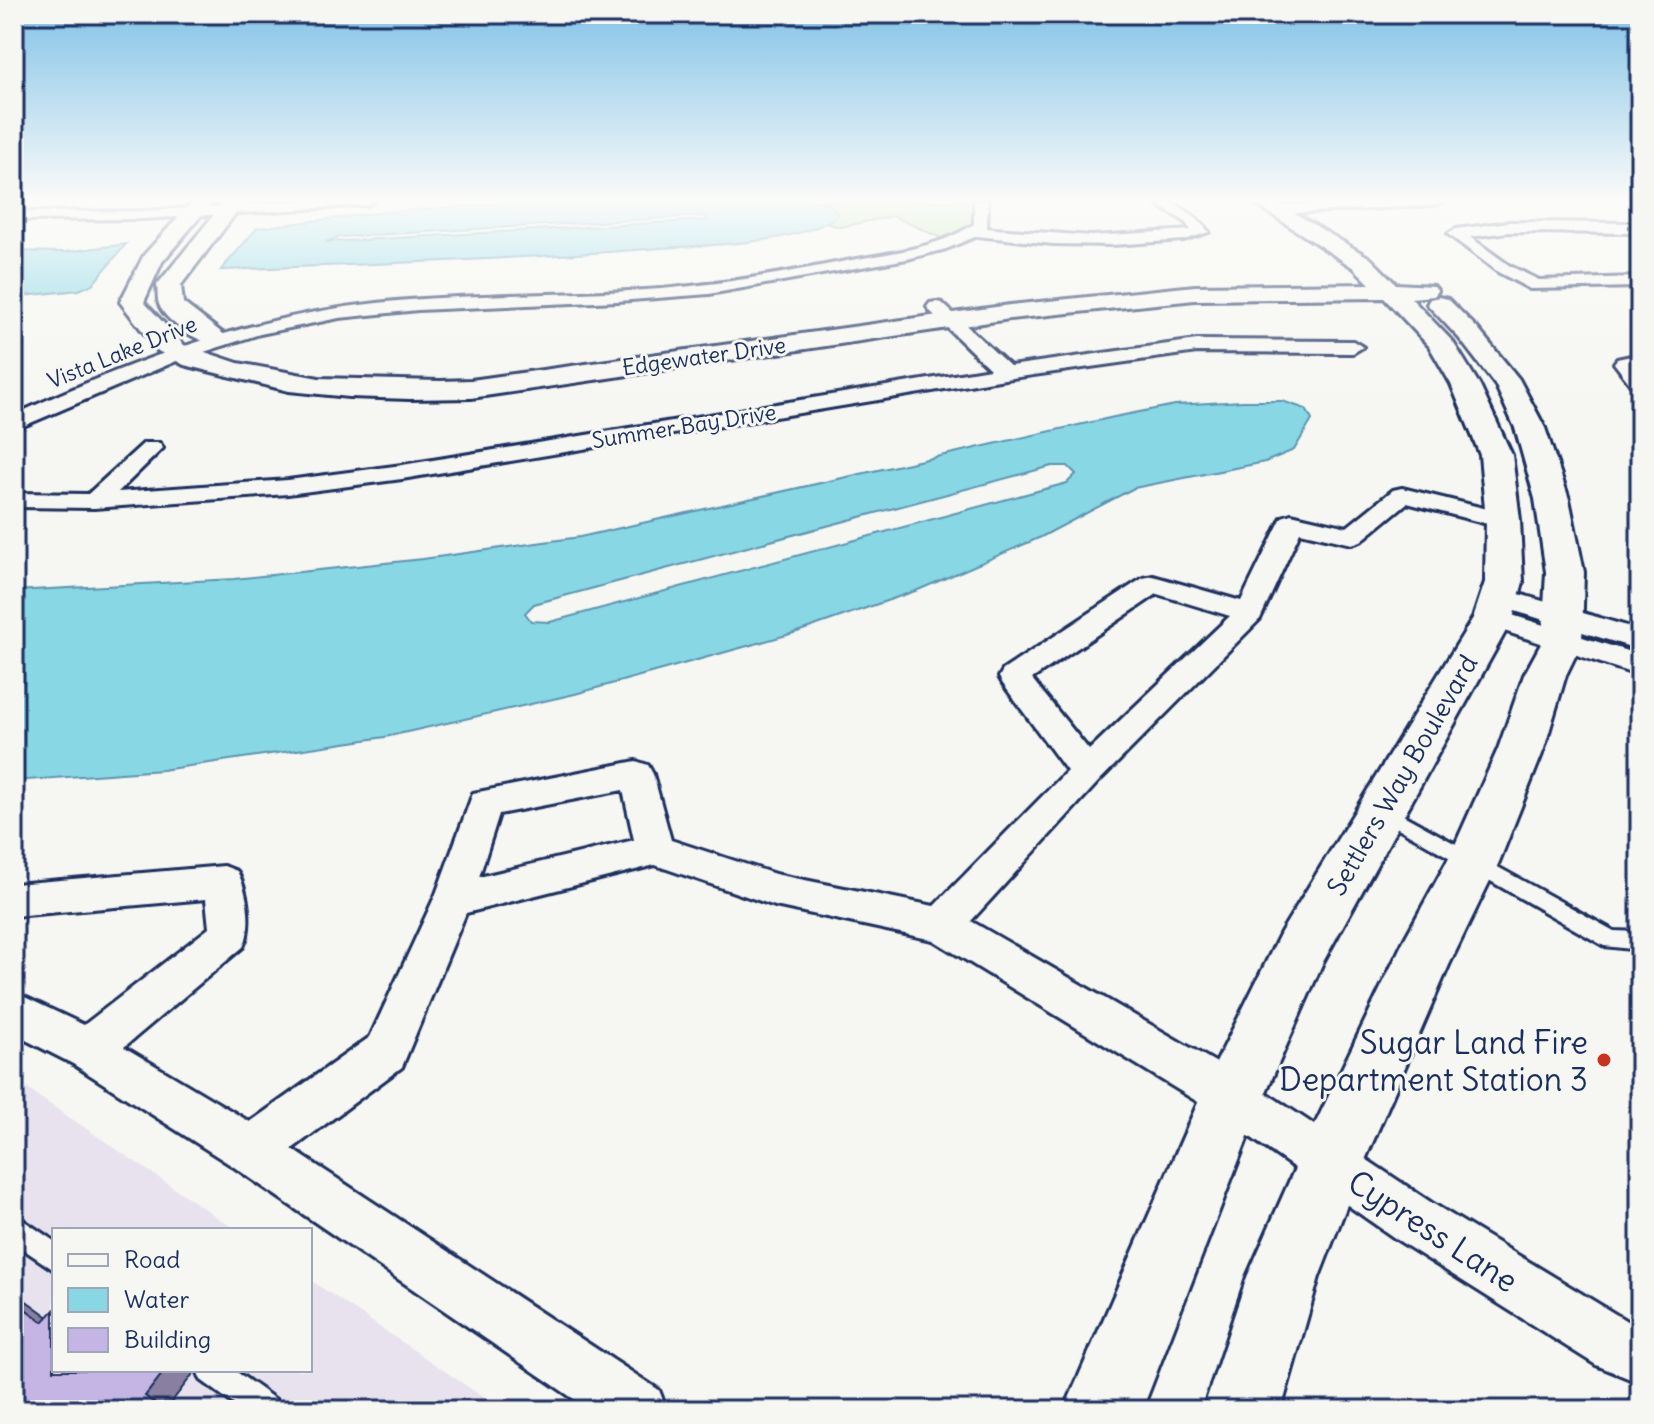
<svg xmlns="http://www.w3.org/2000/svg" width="1654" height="1424" viewBox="0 0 1654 1424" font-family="Delius,sans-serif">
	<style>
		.built { fill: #e7e2ee }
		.green { fill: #b1e4a6; stroke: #668a82; stroke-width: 2 }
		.water { fill: #88d7e5; stroke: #5c94af; stroke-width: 2; fill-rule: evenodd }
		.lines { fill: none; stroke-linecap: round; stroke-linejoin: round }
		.lane-casing { stroke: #1b2f5e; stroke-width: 6 }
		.street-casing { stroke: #1b2f5e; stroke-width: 6 }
		.secondary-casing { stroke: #1b2f5e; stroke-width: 6 }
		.lane { fill: #f6f6f2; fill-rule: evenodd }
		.street { fill: #f6f6f2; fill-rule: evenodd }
		.secondary { fill: #f6f6f2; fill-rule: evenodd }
		.shaded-wall { fill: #897fa0; stroke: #1b2f5e; stroke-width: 2 }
		.building { fill: #c4b5e5; stroke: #1b2f5e; stroke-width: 2 }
		.poi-dot { fill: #c8321e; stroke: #f6f6f2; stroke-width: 3 }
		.labels { text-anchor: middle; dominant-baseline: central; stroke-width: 6; stroke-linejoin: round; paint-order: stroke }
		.far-street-label { font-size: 22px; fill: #1b2f5e; stroke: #f6f6f2 }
		.street-label { font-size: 26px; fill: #1b2f5e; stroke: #f6f6f2 }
		.near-poi-label { font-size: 32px; fill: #1b2f5e; stroke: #f6f6f2; text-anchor: end }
		.near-street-label { font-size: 32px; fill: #1b2f5e; stroke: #f6f6f2 }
	</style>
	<rect width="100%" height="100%" fill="#f6f6f2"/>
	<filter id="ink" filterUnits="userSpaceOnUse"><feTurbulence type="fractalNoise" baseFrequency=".0125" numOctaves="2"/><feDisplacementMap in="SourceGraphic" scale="16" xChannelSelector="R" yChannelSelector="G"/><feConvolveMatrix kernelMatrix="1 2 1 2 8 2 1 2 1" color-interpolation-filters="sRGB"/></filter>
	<g filter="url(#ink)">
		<!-- built -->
		<path class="built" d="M14 1080 236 1230H54V1370H310V1280L502 1410H14Z"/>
		<!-- green -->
		<path class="green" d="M816 201H974L976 203 974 226 943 239 893 216 841 227 818 221Z"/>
		<!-- water -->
		<path class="water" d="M534 201H818L831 205 838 215C800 246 698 245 648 249 506 260 364 264 221 270L257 228 386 212ZM701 216H707L708 220 326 242 338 237Z
			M126 244 93 284 79 290 14 297V251L64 252Z
			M1243 401H1282L1306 409 1312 420 1294 450 1265 462 1134 488 1041 537 918 590 794 633 575 694 385 737 162 770 14 781V591L234 579 423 559 580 537 1114 417 1175 405ZM1052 466H1068L1076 474 1067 483 550 622 531 621 525 613 534 604Z"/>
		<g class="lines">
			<defs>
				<path id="lane" d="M1383 804 1614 931 1640 932V950L1604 946 1377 816 1374 811 1377 806Z
					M14 1214 54 1241V1270L14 1243Z
					M197 1370H234L276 1400 280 1410H242L201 1380Z"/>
				<path id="street" d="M302 201H374L367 205 144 219 14 220V212L144 211Z
					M974 201H988L987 228 995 229 1092 236 1191 230 1184 221 1151 201C1176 200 1194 213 1209 232L1184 240 1112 245 1053 244 977 236 946 249 907 259 709 294 618 301 418 310 339 318 260 334 179 360 14 430V415C130 361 249 317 377 303 471 293 566 296 661 289 723 284 785 273 846 261 889 253 937 249 974 224Z
					M1365 201H1443L1436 205 1278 214 1271 210 1278 206Z
					M1509 222 1640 223V233L1509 232 1470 237 1510 266 1539 280 1640 277V287L1530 289 1498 272 1448 234 1456 229Z
					M936 302 942 303 1010 366 1197 340 1353 341 1363 347 1353 353 1197 352 1005 379 402 479 288 494 94 508 14 507V493L88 494 144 443H160L163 448 118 492 288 480 402 465 990 369 930 311 927 307 930 303Z
					M1640 354V366H1637L1640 370V390L1633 388 1614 363 1617 359Z
					M1402 488 1512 515 1516 520 1512 525 1503 528 1407 503 1361 541 1352 544 1300 532 1260 619 1099 781 971 921 1248 1081 1432 1203 1640 1329V1383L1596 1365 1396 1239 1216 1113 933 940 775 906 655 865 466 913 402 1067 292 1149 659 1390 667 1410H590L234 1167 73 1064 14 1034V992L84 1025 209 928 206 899 14 916V884L224 866 237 871C248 891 253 927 243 947L124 1047 250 1122 370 1037 436 894 473 793 636 761 648 765 653 774 671 840 775 874 934 906 1067 771 1003 684 999 677 1003 670 1143 578 1153 576 1241 601 1282 517 1291 514 1347 527 1393 490ZM1157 594 1230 616 1089 750 1032 679ZM623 790 634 840 479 877 499 814Z
					M1499 588 1640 630V650L1489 603 1485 597 1489 591Z
					M1493 609 1640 655V676L1483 624 1479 618 1483 612Z"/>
				<path id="secondary" d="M193 201H213L162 262 144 302 184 345 238 363 319 378 440 381 471 380 1010 305 1195 286 1370 284 1354 268 1251 201H1274L1370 258 1396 284 1434 286 1438 291 1434 296 1411 298 1453 342 1479 384 1512 455 1520 520 1523 582 1513 618 1323 962 1259 1108 1142 1410H1064L1210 1075 1281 932 1473 618 1485 582 1486 520 1480 455 1451 384 1429 346 1384 298 1195 300 1010 319 471 398 410 399 349 397 289 391 184 365 158 351 120 302 144 255Z
					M225 201H245L181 285 183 303 230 339 226 345C207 349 165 323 159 304 157 299 158 291 157 285Z
					M1439 297 1448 299 1477 328 1519 379 1545 428 1569 499 1584 572 1582 642 1566 675 1544 749 1499 862 1449 965 1359 1174 1319 1277 1281 1410H1203L1247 1277 1307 1141 1404 940 1450 856 1498 749 1524 675 1542 642 1546 572 1535 499 1515 428 1496 386 1459 338 1427 304 1430 299Z"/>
			</defs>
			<!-- lane casing -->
			<use href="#lane" class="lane-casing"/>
			<!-- street casing -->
			<use href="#street" class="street-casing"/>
			<!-- secondary casing -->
			<use href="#secondary" class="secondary-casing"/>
			<!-- lane -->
			<use href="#lane" class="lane"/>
			<!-- street -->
			<use href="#street" class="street"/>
			<!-- secondary -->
			<use href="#secondary" class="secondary"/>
		</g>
		<!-- shaded-wall -->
		<path class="shaded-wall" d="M14 1292 54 1321 43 1322 14 1301Z
			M165 1370H196L170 1404 178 1410H164L145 1396Z"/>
		<!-- building -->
		<path class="building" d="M14 1301 43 1322 54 1310V1370H165L145 1396 164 1410H14Z"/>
	</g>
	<!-- sky -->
	<linearGradient id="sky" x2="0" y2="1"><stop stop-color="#81c2e7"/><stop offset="0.5" stop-color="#fbfbf9"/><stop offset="1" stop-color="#fbfbf9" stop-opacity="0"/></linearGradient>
	<rect width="1654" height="400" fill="url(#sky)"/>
	<!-- markers -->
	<circle class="poi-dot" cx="1604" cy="1060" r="8"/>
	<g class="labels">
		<!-- far-street labels -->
		<g class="far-street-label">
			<text transform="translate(122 352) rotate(-22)">Vista Lake Drive</text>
			<text transform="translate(704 356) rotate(-8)">Edgewater Drive</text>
			<text transform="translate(684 426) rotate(-9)">Summer Bay Drive</text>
		</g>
		<!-- street labels -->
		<g class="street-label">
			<text transform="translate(1402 775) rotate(-60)">Settlers Way Boulevard</text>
		</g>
		<!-- near-poi labels -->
		<g class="near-poi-label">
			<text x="1588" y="1042">Sugar Land Fire<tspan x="1588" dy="37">Department Station 3</tspan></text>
		</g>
		<!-- near-street labels -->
		<g class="near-street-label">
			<text transform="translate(1433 1231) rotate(33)">Cypress Lane</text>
		</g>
	</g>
	<!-- margin -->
	<rect width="1654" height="1424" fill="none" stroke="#f6f6f2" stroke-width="48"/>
	<rect x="24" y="24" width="1606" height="1376" fill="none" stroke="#1b2f5e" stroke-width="3" filter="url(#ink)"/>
	<!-- legend -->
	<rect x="52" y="1228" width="260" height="144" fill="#f6f6f2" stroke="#9ea6b7" stroke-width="2"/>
	<rect x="68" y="1254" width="40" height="12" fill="#f6f6f2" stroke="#9ea6b7" stroke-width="2"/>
	<text x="124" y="1268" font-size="24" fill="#1b2f5e">Road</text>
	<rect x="68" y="1288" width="40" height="24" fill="#88d7e5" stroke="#9ea6b7" stroke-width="2"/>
	<text x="124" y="1308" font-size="24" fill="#1b2f5e">Water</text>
	<rect x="68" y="1328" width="40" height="24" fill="#c4b5e5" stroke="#9ea6b7" stroke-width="2"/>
	<text x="124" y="1348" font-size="24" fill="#1b2f5e">Building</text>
</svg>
